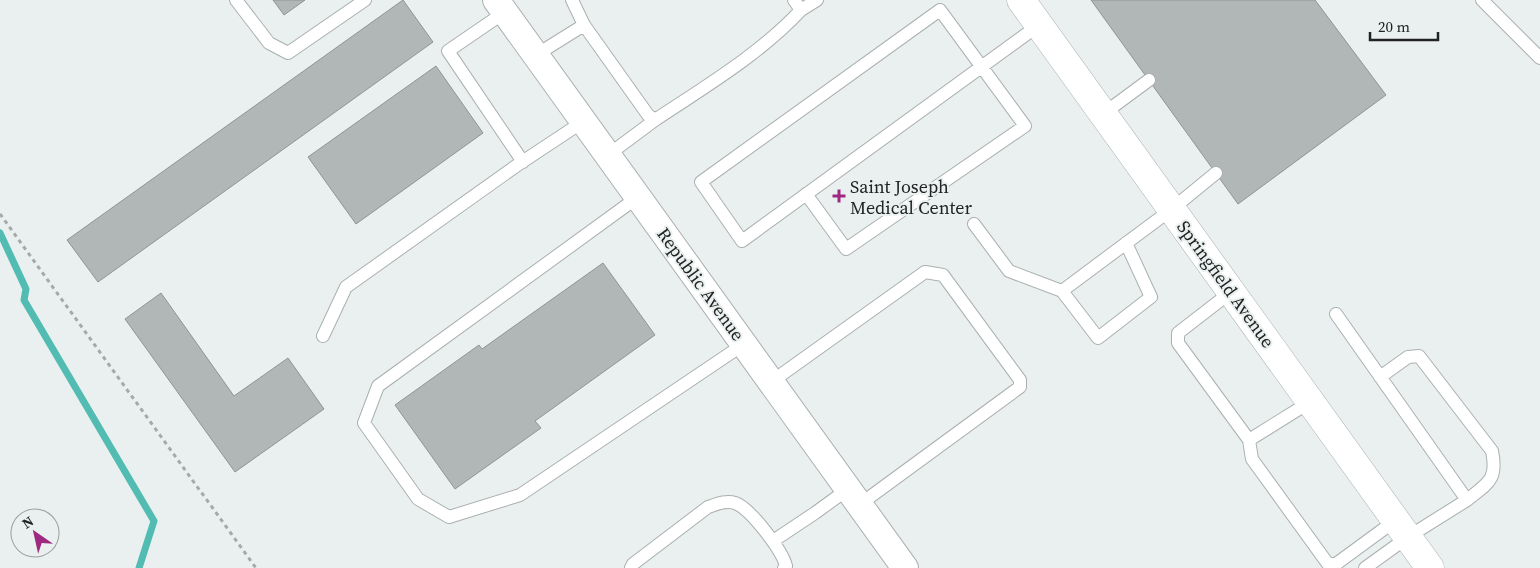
<svg xmlns="http://www.w3.org/2000/svg" width="1540" height="568" viewBox="0 0 1540 568" font-family="'Source Serif 4',serif">
	<style>
		.lines { fill: none; stroke-linecap: round; stroke-linejoin: round }
		.stream { stroke: #52bcb3; stroke-width: 7 }
		.building { fill: #b1b7b6; stroke: #8f9494 }
		.lane-casing { stroke: #aab0af; stroke-width: 14 }
		.street-casing { stroke: #aab0af; stroke-width: 28 }
		.secondary-casing { stroke: #aab0af; stroke-width: 29 }
		.path { stroke: #a5aaa9; stroke-width: 3; stroke-dasharray: 4 4; stroke-linecap: butt }
		.lane { stroke: #fff; stroke-width: 12 }
		.street { stroke: #fff; stroke-width: 26 }
		.secondary { stroke: #fff; stroke-width: 28 }
		.poi-dot { fill: #9f2881; stroke: #eaf0ef; stroke-width: 2 }
		.labels { text-anchor: middle; dominant-baseline: central; stroke-width: 4; stroke-linejoin: round; paint-order: stroke }
		.poi-label { font-size: 18px; fill: #212322; stroke: #eaf0ef; text-anchor: start }
		.street-label { font-size: 18px; fill: #212322; stroke: #eaf0ef }
	</style>
	<rect width="100%" height="100%" fill="#eaf0ef"/>
	<g class="lines">
		<!-- stream -->
		<path class="stream" d="M0 233 26 289 24 300 154 521 139 568"/>
	</g>
	<!-- building -->
	<path class="building" d="M273 0H305L284 15Z
		M403 0 433 42 98 282 67 240Z
		M1091 0H1315L1386 95 1238 204Z
		M436 66 483 133 356 224 308 157Z
		M603 263 655 335 535 421 541 428 455 489 395 405 479 345 482 349Z
		M161 293 234 396 288 358 324 409 235 472 125 319Z"/>
	<g class="lines">
		<defs>
			<path id="lane" d="M236 0 269 43 288 53 365 0
				M572 0 584 25 648 115 655 120C706 86 760 54 801 10
				M794 0 801 10 817 0
				M1482 0 1540 58
				M505 12 448 51 523 162
				M536 55 584 25
				M1103 114 1149 80
				M608 155 655 120
				M806 194 846 249 1025 126 940 10 701 182 742 241C841 169 940 97 1039 25
				M638 197 378 386 364 423 418 499 449 517 520 495 744 344
				M974 224 1009 271 1062 291
				M1126 243 1151 297 1098 338 1062 291 1172 209 1216 173
				M1231 292 1178 333V343L1249 440 1310 402
				M1336 314 1467 500 1408 537 1365 568
				M323 336 346 287 516 166 584 121
				M1380 377 1408 357 1419 356 1492 451C1498 480 1488 483 1467 500
				M771 382 925 272 943 275 1020 380V387L859 505
				M1249 440 1252 459 1328 564H1336L1396 520
				M773 541 815 513 848 489
				M631 568 633 564 708 507C717 504 726 500 735 503 750 508 782 550 786 566L784 568"/>
			<path id="street" d="M496 0 905 568"/>
			<path id="secondary" d="M1021 0 1430 568"/>
		</defs>
		<!-- lane casing -->
		<use href="#lane" class="lane-casing"/>
		<!-- street casing -->
		<use href="#street" class="street-casing"/>
		<!-- secondary casing -->
		<use href="#secondary" class="secondary-casing"/>
		<!-- path -->
		<path class="path" d="M0 214 256 568"/>
		<!-- lane -->
		<use href="#lane" class="lane"/>
		<!-- street -->
		<use href="#street" class="street"/>
		<!-- secondary -->
		<use href="#secondary" class="secondary"/>
	</g>
	<!-- markers -->
	<path class="poi-dot" d="M836.5 188.5h5v5h5v5h-5v5h-5v-5h-5v-5h5z"/>
	<g class="labels">
		<!-- poi labels -->
		<g class="poi-label">
			<text x="850" y="186">Saint Joseph<tspan x="850" dy="21">Medical Center</tspan></text>
		</g>
		<!-- street labels -->
		<g class="street-label">
			<text transform="translate(701 284) rotate(54)">Republic Avenue</text>
			<text transform="translate(1226 284) rotate(54)">Springfield Avenue</text>
		</g>
	</g>
	<!-- north arrow -->
	<g transform="translate(35 533) rotate(326)"><circle r="24" fill="#eaf0ef" stroke="#9a9e9d"/>
	<path d="M0-4L9 19L0 12L-9 19Z" fill="#9f2881"/>
	<text y="-8" font-size="14" font-weight="bold" text-anchor="middle" fill="#212322">N</text>
	</g>
	<!-- scale -->
	<path d="M1370 32v8h68v-8" fill="none" stroke="#212322" stroke-width="2.5"/>
	<text x="1378" y="32" font-size="15" fill="#212322" stroke="#eaf0ef" stroke-width="4" paint-order="stroke">20 m</text>
</svg>
